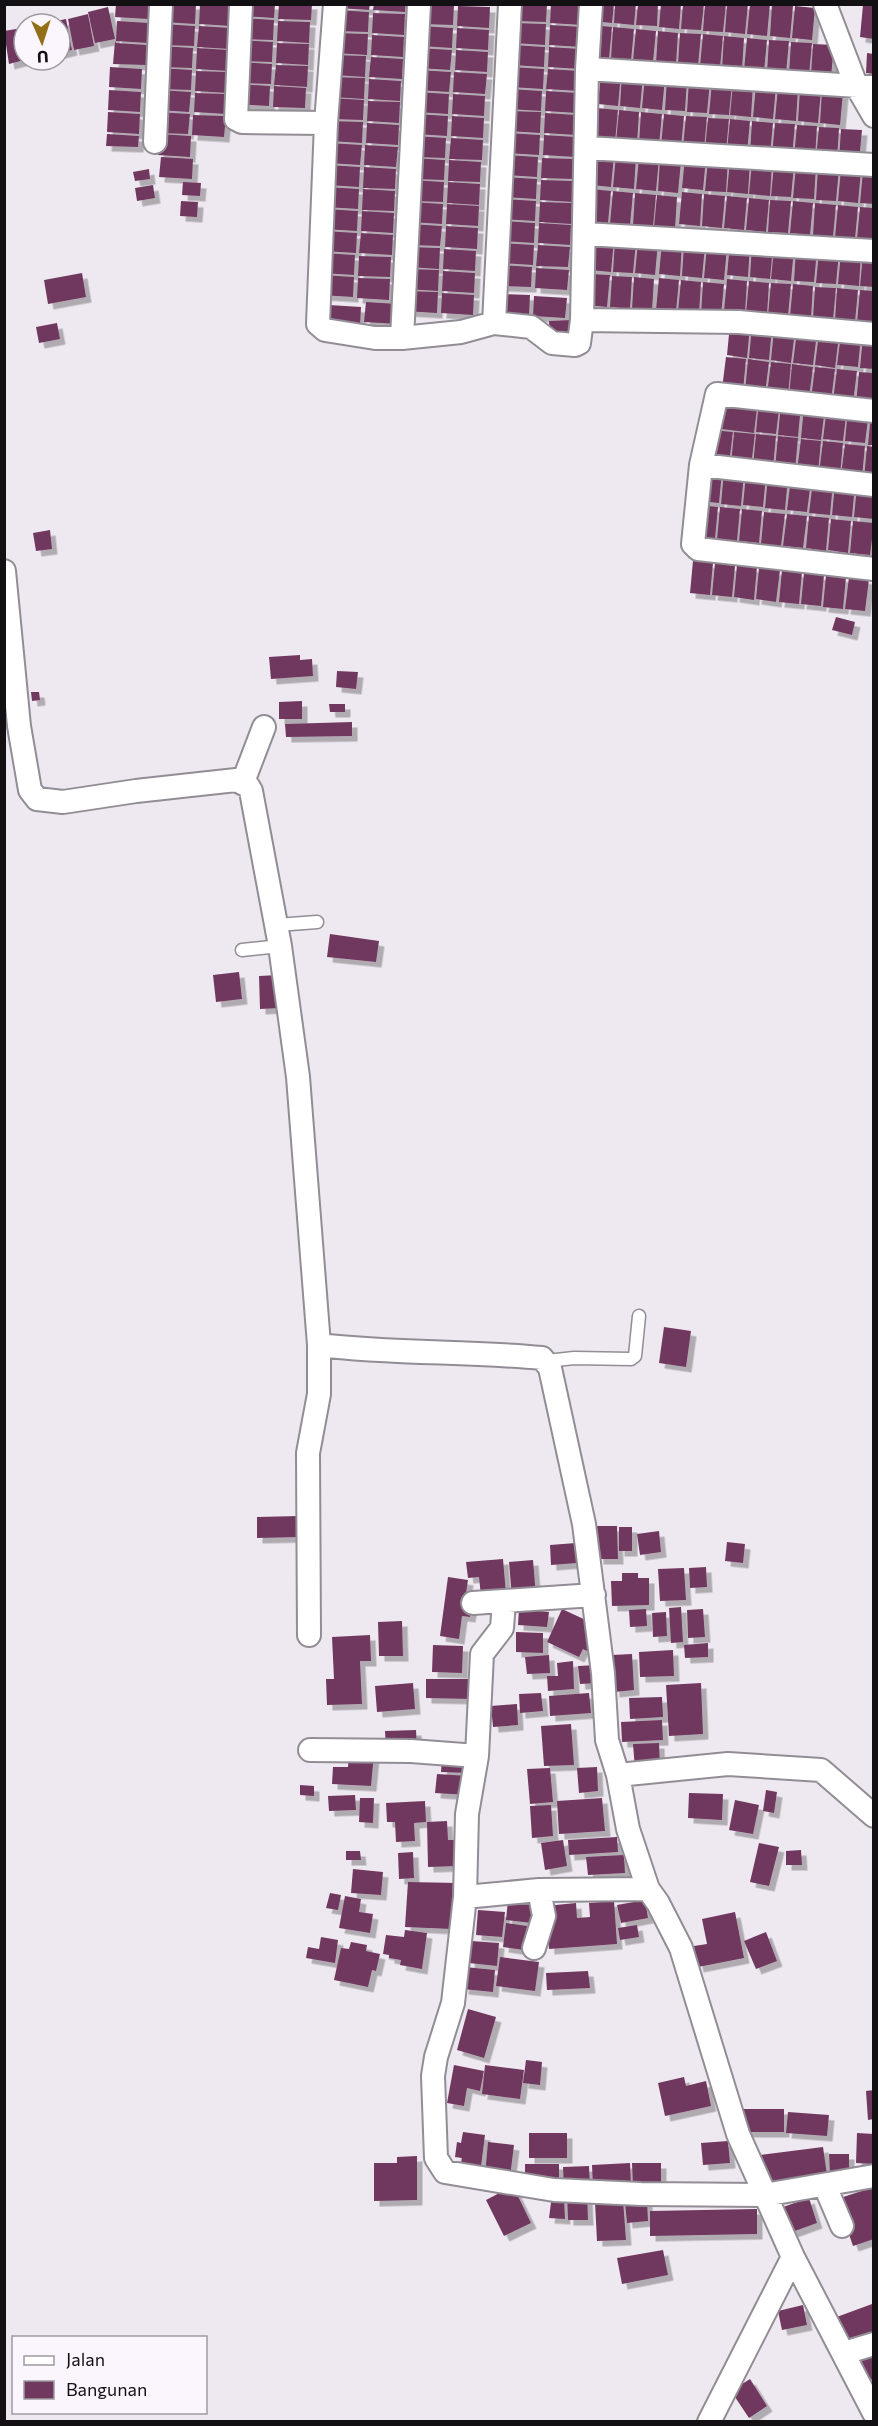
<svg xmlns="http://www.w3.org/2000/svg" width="878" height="2426" viewBox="0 0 878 2426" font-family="Commissioner,sans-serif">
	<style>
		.building { fill: #71385f; filter: url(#shadow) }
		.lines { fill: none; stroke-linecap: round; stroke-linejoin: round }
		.service-casing { stroke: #928d95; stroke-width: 15 }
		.minor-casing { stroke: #928d95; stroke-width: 26 }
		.service { stroke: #fff; stroke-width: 12 }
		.minor { stroke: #fff; stroke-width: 22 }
	</style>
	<defs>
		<filter id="shadow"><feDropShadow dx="5.5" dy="5.5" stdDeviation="0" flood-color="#0004"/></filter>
	</defs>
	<rect width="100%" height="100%" fill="#eee9f1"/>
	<!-- building -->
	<path class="building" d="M116 4H148V19L115 17Z
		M164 4H196L195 24 163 22Z
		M200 4 232 6 231 26 199 24Z
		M243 4H275L274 18 242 16Z
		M279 4H312L311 20 278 19Z
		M337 4H370L369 10 337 8Z
		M374 4H406L405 12 373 10Z
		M422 4 454 5 453 25 421 24Z
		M515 4H547L546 22 514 21Z
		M551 4H584L582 25 550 23Z
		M594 4H614L612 23 592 21Z
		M615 4H636L634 25 614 23Z
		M638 4H658L657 26 636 25Z
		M661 4H681L679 29 659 27Z
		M683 4H704L701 30 681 29Z
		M705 4H726L723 32 703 31Z
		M727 4H748L745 34 725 32Z
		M750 4H770L767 36 747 34Z
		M772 4 793 6 790 38 770 36Z
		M863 5 874 6V39L860 37Z
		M458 6 490 7 489 28 457 26Z
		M795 6 815 8 812 40 792 38Z
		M108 7 115 39 95 43 88 12Z
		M337 10 369 12 368 32 336 31Z
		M373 13 405 14 404 35 372 33Z
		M88 14 94 46 74 50 68 19Z
		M242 18 274 20 273 40 241 39Z
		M66 19 72 50 60 53V24L47 23Z
		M117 21 149 23 148 43 116 41Z
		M278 21 310 22 309 43 277 41Z
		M514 23 546 24 545 45 513 43Z
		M163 24 195 26 194 46 161 45Z
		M550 25 583 27 581 47 549 45Z
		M592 25 612 27 609 59 589 57Z
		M199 26 231 28 230 49 197 47Z
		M421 26 453 28 452 48 420 46Z
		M613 27 634 29 631 61 611 59Z
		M22 28 24 60 9 64 4 31Z
		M457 28 489 30 488 50 456 48Z
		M636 29 656 31 653 62 633 61Z
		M658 31 678 33 676 64 656 63Z
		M336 33 368 34 367 55 334 53Z
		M680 33 701 34 698 66 678 64Z
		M703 34 723 36 720 68 700 66Z
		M372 35 404 37 403 57 371 55Z
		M724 36 744 38 742 70 722 68Z
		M747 38 767 40 764 72 744 70Z
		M241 40 273 42 272 62 240 61Z
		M769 40 789 41 786 74 767 72Z
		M115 41 116 43 147 45 146 65 113 64Z
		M791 42 812 43 809 75 789 74Z
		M277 43 309 44 308 65 276 63Z
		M813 44 834 45 831 77 811 75Z
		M513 45 545 47 544 67 512 65Z
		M161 46 193 48 192 68 160 67Z
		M549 47 581 49 580 69 548 67Z
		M197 48 229 50 228 71 196 69Z
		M419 48 452 50 450 70 418 68Z
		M456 50 488 52 487 72 455 70Z
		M867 53 874 54V74L866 73Z
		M335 55 366 56 365 77 333 75Z
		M371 57 403 59 402 79 369 77Z
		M240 62 272 64 271 84 238 83Z
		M276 65 308 66 307 87 274 85Z
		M110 67 142 69 141 89 109 87Z
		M512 67 544 69 543 89 510 87Z
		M160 68 192 70 191 90 159 89Z
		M548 69 580 71 579 91 546 89Z
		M418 70 451 72 449 92 417 90Z
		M196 71 228 72 227 93 195 91Z
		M454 72 487 74 485 94 453 92Z
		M601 72 621 74 618 106 598 104Z
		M622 74 643 76 640 108 620 106Z
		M645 76 665 78 662 110 642 108Z
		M333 77 365 78 364 99 332 97Z
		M667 78 687 80 685 111 665 110Z
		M369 79 401 81 400 101 368 99Z
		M689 80 710 82 707 113 687 112Z
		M712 82 732 84 729 115 709 114Z
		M733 83 753 85 751 117 730 115Z
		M238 84 270 86 269 106 237 104Z
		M756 85 776 87 773 119 753 117Z
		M274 86 306 88 305 108 273 107Z
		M778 87 798 89 796 121 775 119Z
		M510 89 542 91 541 111 509 109Z
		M800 89 821 91 818 123 798 121Z
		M109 90 141 92 140 112 108 110Z
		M159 90 191 92 189 112 158 110Z
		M546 91 578 93 577 113 545 111Z
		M822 91 843 93 840 125 820 123Z
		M417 92 449 94 448 114 416 112Z
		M195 93 227 94 226 114 194 112Z
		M453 94 485 96 484 116 452 114Z
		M332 98 364 100 363 120 331 119Z
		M368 101 400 102 399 123 367 121Z
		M597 108 618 110 615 142 595 140Z
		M619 110 639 112 637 144 616 142Z
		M509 111 541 112 540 133 508 131Z
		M108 112 140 114 139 134 107 132Z
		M157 112 190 114 188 134 156 133Z
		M641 112 662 114 659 145 639 144Z
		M545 113 577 115 576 135 544 133Z
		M416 114 448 116 447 136 415 134Z
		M664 114 684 116 681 147 661 146Z
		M193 115 226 116 224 137 192 135Z
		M452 116 484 118 483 138 451 136Z
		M686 116 707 117 704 149 683 147Z
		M708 118 729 119 726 151 705 149Z
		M730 119 750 121 747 153 727 151Z
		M331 121 363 122 362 143 329 141Z
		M752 121 773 123 770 155 750 153Z
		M367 123 399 125 398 145 366 143Z
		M775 123 795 124 792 157 772 155Z
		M797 125 817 126 815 158 794 157Z
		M819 127 839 128 837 160 816 159Z
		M841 129 862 130 859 162 839 160Z
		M508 133 540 135 539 155 507 153Z
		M107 134 139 136 138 147 106 146Z
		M159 134 191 136 190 157 158 155Z
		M544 135 576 137 575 157 543 155Z
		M415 136 446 138 445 158 413 157Z
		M451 138 483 140 482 160 449 159Z
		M329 143 362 145 360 165 328 163Z
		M365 145 398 147 396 167 364 165Z
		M594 154 614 155 611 187 591 185Z
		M506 155 538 157 537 177 505 175Z
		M616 155 636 157 634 189 613 187Z
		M161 157 193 159 192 179 159 177Z
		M685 157 706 158 703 190 682 188Z
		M413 158 445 160 444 180 412 179Z
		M542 158 574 159 573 179 541 178Z
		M639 158 659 159 656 191 636 189Z
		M660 159 681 161 678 193 658 191Z
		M708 159 728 160 726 192 705 191Z
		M449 160 481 162 480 182 448 181Z
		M730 160 750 162 748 194 727 192Z
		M752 162 772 164 770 196 749 194Z
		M774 164 794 166 791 197 771 196Z
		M328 165 360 167 359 187 327 185Z
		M796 166 816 167 814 199 793 198Z
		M364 167 396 169 395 189 363 188Z
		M818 167 839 169 836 201 816 200Z
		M149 169 150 179 135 181 133 172Z
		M841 169 861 171 858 203 838 201Z
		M863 171 874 172V204L860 203Z
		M505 177 537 179 536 199 504 197Z
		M412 180 444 182 443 202 411 201Z
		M541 180 573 181 572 202 540 200Z
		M183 182 201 183 200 196 182 195Z
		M448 182 480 184 479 205 447 203Z
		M153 185 155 198 137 201 135 188Z
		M327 187 359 189 358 209 325 207Z
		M363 189 395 191 394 211 362 210Z
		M591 189 611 191 608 223 588 221Z
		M613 191 633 193 630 225 610 223Z
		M682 192 702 194 700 226 679 224Z
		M635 193 656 195 653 227 633 225Z
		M704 194 725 196 722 228 702 226Z
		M657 195 677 197 675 229 654 227Z
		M727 196 747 198 744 230 724 228Z
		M749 198 769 200 766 232 746 230Z
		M504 199 536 201 535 221 502 219Z
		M770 200 791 201 788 233 768 232Z
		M181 201 198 202 197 217 180 216Z
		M793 201 813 203 810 235 790 233Z
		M411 202 443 204 442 224 410 222Z
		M540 202 572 203 571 224 539 222Z
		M815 203 836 205 833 237 813 235Z
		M447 204 479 206 478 226 446 224Z
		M838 205 858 207 855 239 835 237Z
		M860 207 874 208V240L857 239Z
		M326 209 358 211 357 231 324 229Z
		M362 211 394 213 393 233 361 231Z
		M503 221 535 223 534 243 502 241Z
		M539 223 571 225 570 245 538 243Z
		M410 224 442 226 440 246 409 245Z
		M446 226 478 228 477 249 445 247Z
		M325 231 357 233 356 253 323 251Z
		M361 233 393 235 392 255 359 253Z
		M593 238 614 240 611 272 590 270Z
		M615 240 636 242 633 273 613 272Z
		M638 242 658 243 655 275 635 273Z
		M501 243 534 245 533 265 500 263Z
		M662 243 682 244 680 276 659 274Z
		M730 243 750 245 748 277 727 275Z
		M684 244 705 246 702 278 682 276Z
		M538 245 570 247 568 267 536 266Z
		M752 245 773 247 770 279 750 277Z
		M707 246 727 248 724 280 704 278Z
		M408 247 440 248 439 269 407 267Z
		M774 247 794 249 791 281 771 279Z
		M444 249 476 251 475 271 443 269Z
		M796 249 817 251 814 282 794 281Z
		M819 251 839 252 836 284 816 283Z
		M323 253 355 255 354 275 322 273Z
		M841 253 861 254 859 286 838 284Z
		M863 254 874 255V287L860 286Z
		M359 256 391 257 390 277 358 276Z
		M500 265 532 267 531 287 499 286Z
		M536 268 569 270 567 290 535 288Z
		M407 269 439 270 438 291 406 289Z
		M443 271 475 273 474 293 442 291Z
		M82 273 86 297 48 304 44 280Z
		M590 274 610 275 607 307 587 305Z
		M322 275 354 277 353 297 321 295Z
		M612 276 632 277 630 309 610 307Z
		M634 277 654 279 652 311 632 309Z
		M358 278 390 279 389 300 357 298Z
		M659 278 679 280 676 312 656 310Z
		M727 279 747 281 745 313 724 311Z
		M681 280 701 282 699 314 678 312Z
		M749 281 769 283 767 315 746 313Z
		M703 282 724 284 721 316 701 314Z
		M771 283 791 284 788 316 768 315Z
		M793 284 813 286 811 318 790 316Z
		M815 287 836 288 833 320 813 318Z
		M837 288 858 290 855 322 835 320Z
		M860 290 874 291V324L857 322Z
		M406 291 438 292 437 313 404 311Z
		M442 293 474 295 473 315 441 313Z
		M498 294 530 295 529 316 497 314Z
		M534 296 567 298 565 318 533 316Z
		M366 302 398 304 397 324 364 322Z
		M329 305 361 307 360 328 328 325Z
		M572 320 573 339 550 340 549 321Z
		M57 323 60 339 39 343 36 327Z
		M730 324 750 326 747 358 727 355Z
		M752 326 772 328 769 360 749 358Z
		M774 329 795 331 791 363 771 360Z
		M797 331 817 333 813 365 793 363Z
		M819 333 839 336 835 368 815 365Z
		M841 334 861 336 858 367 837 365Z
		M863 336 874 337V369L860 368Z
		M726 357 746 359 743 391 722 389Z
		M748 359 769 362 765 394 745 392Z
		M771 362 791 364 788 396 767 394Z
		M792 364 813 367 809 398 789 396Z
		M815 367 835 369 831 401 811 399Z
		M837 369 857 371 853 403 833 401Z
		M859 372 874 373V406L856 404Z
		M716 396 758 401 754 433 713 428Z
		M759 400 780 402 776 434 756 432Z
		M781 403 801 405 798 437 778 435Z
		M804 406 825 408 821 440 801 438Z
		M827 407 847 409 843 441 823 439Z
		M848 409 869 412 865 443 845 441Z
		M871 413H874V445H868Z
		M712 430 733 432 729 464 709 462Z
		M734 432 755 434 751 466 731 464Z
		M756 434 776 436 773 468 753 466Z
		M778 436 798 438 795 470 775 468Z
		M801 439 821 441 818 473 797 471Z
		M823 441 843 443 840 475 819 473Z
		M845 444 865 446 862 477 841 475Z
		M867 446 874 447V479L864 478Z
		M702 469 722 472 719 503 699 501Z
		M724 471 744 474 741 506 721 504Z
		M746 474 766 476 763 507 743 505Z
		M768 476 788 478 785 510 765 508Z
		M791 478 811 481 807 512 787 510Z
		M813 481 833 483 830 515 809 513Z
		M835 483 855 485 852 517 832 515Z
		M857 485 874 487V519L854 517Z
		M698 505 718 507 715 539 695 537Z
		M720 507 740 509 737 541 717 539Z
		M742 509 762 511 759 543 739 541Z
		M764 512 785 514 781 546 761 544Z
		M787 514 807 516 803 548 783 546Z
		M809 516 829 518 826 551 806 548Z
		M831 519 851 521 848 553 828 550Z
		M853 521 874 523 870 555 850 553Z
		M50 530 52 549 36 551 33 533Z
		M693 561 713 563 710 595 690 593Z
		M715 563 735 566 732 597 712 595Z
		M737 565 757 567 754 600 734 597Z
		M759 568 780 570 776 602 756 599Z
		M782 570 802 572 799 604 779 602Z
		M804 573 824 575 821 606 801 604Z
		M826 575 846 577 843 609 823 607Z
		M849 577 869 579 865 611 845 609Z
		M836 617 855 622 852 635 832 630Z
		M300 655V660L312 659 313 676 271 679 269 657Z
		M337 671 358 672 356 689 336 687Z
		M31 692H39L40 700 32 701Z
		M302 701V719H279V702Z
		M329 704H345V712H330Z
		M352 722V736L286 737 285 724Z
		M330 934 379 941 376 962 327 957Z
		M239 972 242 999 216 1002 213 975Z
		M279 975 280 1008 260 1009 259 976Z
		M664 1327 691 1331 686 1367 659 1363Z
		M299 1516 300 1537 257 1538V1517Z
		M597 1526H617L618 1559H598Z
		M619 1527H632V1551H619Z
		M659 1531 661 1552 640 1555 637 1534Z
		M727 1542 745 1544 743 1563 725 1561Z
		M576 1543 577 1563 551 1565 550 1545Z
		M503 1559 506 1594 481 1596 479 1577 468 1578 466 1562Z
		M533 1560 536 1596 512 1598 509 1562Z
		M706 1567 707 1587 690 1588 689 1568Z
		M684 1568 686 1600 660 1601 658 1569Z
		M622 1573H638V1578H649V1605L612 1606 611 1581H622Z
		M448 1577 468 1580 465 1600H473L470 1617 462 1616 459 1639 440 1636Z
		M681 1607 683 1642 671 1643 669 1608Z
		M519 1609 549 1612 547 1627 518 1625Z
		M562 1609 590 1622 585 1633 595 1638 589 1652 583 1649 579 1657 547 1642Z
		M646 1609 647 1626 630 1627 629 1610Z
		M703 1609 705 1637 688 1638 687 1610Z
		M666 1612 667 1636 653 1637 652 1613Z
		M402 1621 403 1656H379L378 1622Z
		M516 1632 543 1633V1653L516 1652Z
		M370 1635 371 1661H360L362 1704 327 1705 326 1679H334L332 1637Z
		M708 1643V1657L685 1658 684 1645Z
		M433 1645 463 1646 462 1673 432 1672Z
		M673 1650 674 1676 640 1677 639 1652Z
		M632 1654 634 1690 614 1692 612 1655Z
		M549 1655 550 1673 527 1674 525 1657Z
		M573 1661 574 1689 548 1691 547 1676H558L557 1663Z
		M596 1665 598 1683 580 1684 578 1666Z
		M426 1679H472V1699L426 1698Z
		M413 1683 415 1709 377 1712 375 1686Z
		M701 1683 703 1734 669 1736 666 1685Z
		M541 1693 543 1711 520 1713 519 1694Z
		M589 1693 591 1713 550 1716 549 1696Z
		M662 1697 663 1717 630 1719 629 1698Z
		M517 1704 518 1725 493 1727 491 1706Z
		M662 1720 663 1740 622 1742 621 1722Z
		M571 1724 574 1765 544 1766 541 1726Z
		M416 1730 417 1747 386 1748 385 1731Z
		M659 1743 660 1768 635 1769 633 1744Z
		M349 1753 374 1754 371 1786 332 1784 333 1767H348Z
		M442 1758 469 1760 468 1773 441 1772Z
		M597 1767 598 1791 579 1793 577 1768Z
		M550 1768 553 1802 530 1804 527 1769Z
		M437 1774 469 1776 468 1795 435 1793Z
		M300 1785 314 1786V1796L300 1795Z
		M766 1790 777 1792 774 1813 763 1811Z
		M689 1793 723 1794 722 1820 688 1818Z
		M355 1795 356 1810 329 1811 328 1796Z
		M360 1798H374L373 1823 359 1822Z
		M602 1798 605 1831 559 1834 557 1801Z
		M735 1800 759 1805 753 1834 729 1830Z
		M425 1801 426 1822 414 1823 415 1841 396 1842 395 1822H387L386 1803Z
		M551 1805 553 1836 532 1838 530 1806Z
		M447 1821 448 1840H457V1866L428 1867 427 1822Z
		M617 1837 618 1852 569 1855 568 1840Z
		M563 1840 567 1866 545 1870 541 1843Z
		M759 1843 779 1847 769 1886 750 1882Z
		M801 1850 802 1865H786V1851Z
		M346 1851H360L361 1860H346Z
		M413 1852 414 1878 399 1879 398 1853Z
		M624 1855 625 1873 588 1875 586 1857Z
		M353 1869 383 1872 381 1895 351 1893Z
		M408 1882 458 1883 452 1929 405 1927Z
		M330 1893 341 1895 338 1910 326 1908Z
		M345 1896 361 1899 359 1912 373 1914 370 1933 339 1928Z
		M508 1900 534 1902 532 1923 506 1920Z
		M645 1900 648 1918 621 1923 617 1905Z
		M614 1901 617 1944 549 1949 546 1906 576 1903 577 1918 590 1917 589 1903Z
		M478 1910 505 1912 502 1937 476 1935Z
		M735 1912 744 1958 698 1967 694 1946 707 1944 702 1919Z
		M506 1923 527 1926 524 1950 503 1947Z
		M637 1925 639 1937 620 1940 618 1928Z
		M405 1930 427 1933 422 1969 400 1965 401 1960 389 1958V1955L383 1954 386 1935 404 1937Z
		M766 1932 777 1961 756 1969 744 1941Z
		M321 1937 338 1940 335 1963 306 1958 308 1947 319 1949Z
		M471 1941 499 1943 497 1966 469 1963Z
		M351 1942 367 1945 366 1951 380 1954 376 1971 372 1970 368 1987 334 1980 341 1948 349 1949Z
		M500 1957 539 1962 535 1991 496 1986Z
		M465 1967 495 1970 493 1992 463 1989Z
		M588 1971 590 1988 547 1990 546 1973Z
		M468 2009 496 2017 484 2058 457 2050Z
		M526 2060 542 2062 540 2085 523 2083Z
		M454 2065 484 2071 480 2091 467 2088 464 2106 447 2103Z
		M485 2065 524 2070 520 2099 482 2094Z
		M684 2077 686 2086 706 2081 711 2106 665 2116 658 2083Z
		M874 2090V2119L868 2120 866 2091Z
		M741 2109H784V2132H741Z
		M788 2112 829 2115 827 2136 786 2133Z
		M463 2132 485 2135 480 2174 460 2171 462 2158 455 2157 457 2142 461 2143Z
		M529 2133H567V2158H529Z
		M857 2133 874 2134V2164L856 2163Z
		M728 2141 730 2163 703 2165 701 2143Z
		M488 2142 514 2145 510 2177 485 2175Z
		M823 2147 828 2182 765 2190 760 2155Z
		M829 2154H849V2174H830Z
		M417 2156V2200L374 2201V2163H397V2157Z
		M630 2163 631 2186 593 2187 592 2165Z
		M632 2163H661V2185L633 2186Z
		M525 2164H559V2184H525Z
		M589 2166 590 2188 564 2189 563 2167Z
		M513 2186 531 2223 504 2236 486 2200Z
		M874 2187V2239L853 2246 837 2199Z
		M587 2192 588 2220H568L567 2193Z
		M552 2195 564 2198 565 2219 549 2218Z
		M809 2198 817 2223 792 2232 783 2207Z
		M623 2200 626 2240 597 2241 595 2202Z
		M647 2200 648 2221 627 2223 625 2202Z
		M757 2209V2234L650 2236V2211Z
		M663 2250 668 2275 622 2284 617 2258Z
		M872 2304 874 2341 845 2350 834 2318Z
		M803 2305 807 2325 782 2330 778 2311Z
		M874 2355V2379L870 2380 861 2360Z
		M750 2379 767 2406 749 2418 731 2391Z"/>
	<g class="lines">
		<defs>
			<path id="service" d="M277 925 317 922
				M242 950 280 946
				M547 1361 574 1358 631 1359 635 1356 639 1316"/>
			<path id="minor" d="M241 4 236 119 242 122 326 123
				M335 4 326 123 318 324 325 330 375 338H402L461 332 494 323 531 327 552 343 575 345 579 343 582 320 587 69 591 4
				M825 4 856 85 874 116
				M587 69 874 87
				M155 142 161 4
				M587 148 874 165
				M585 234 874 251
				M582 320 739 322 874 334
				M494 323 510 4
				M402 338 419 4
				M874 411 717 394 701 465 693 544 698 549 874 569
				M701 465 874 485
				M4 571 19 726 30 790 37 799 63 802 136 791 236 780 248 786 251 791 280 946 298 1077 319 1345C393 1354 468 1351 542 1358L550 1368 584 1524 603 1673 607 1740 618 1775 628 1829 648 1889 658 1903 681 1948 738 2134 793 2257 874 2413
				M243 782 264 727
				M504 1601 502 1628 482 1654 477 1756 467 1814 465 1897 453 2003 436 2057 433 2076 436 2158 445 2172 554 2190 641 2194 764 2195 874 2176
				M473 1603 594 1595
				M309 1635 308 1453 319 1394V1345
				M310 1750 411 1751 477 1756
				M618 1775 728 1764 821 1770 874 1816
				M465 1897 539 1890 648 1889
				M534 1948 544 1916 539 1890
				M825 2186 842 2226
				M844 2353 874 2344
				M709 2422 793 2257"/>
		</defs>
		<!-- service casing -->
		<use href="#service" class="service-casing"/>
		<!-- minor casing -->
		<use href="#minor" class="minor-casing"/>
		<!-- service -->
		<use href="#service" class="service"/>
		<!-- minor -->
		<use href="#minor" class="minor"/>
	</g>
	<!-- border -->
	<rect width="878" height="2426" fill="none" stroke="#121013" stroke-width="12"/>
	<!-- legend -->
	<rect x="12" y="2336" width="195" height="78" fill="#fbf6fe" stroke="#9e9aa0" stroke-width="1.5"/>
	<rect x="24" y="2356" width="30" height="9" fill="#ffffff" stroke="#9e9aa0" stroke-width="1.5"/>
	<text x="66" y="2366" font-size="18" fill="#121013">Jalan</text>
	<rect x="24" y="2381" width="30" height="18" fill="#71385f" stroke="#9e9aa0" stroke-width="1.5"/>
	<text x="66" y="2396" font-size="18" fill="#121013">Bangunan</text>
	<!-- north arrow -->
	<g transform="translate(42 42) rotate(177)"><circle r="28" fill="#fbf6fe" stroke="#9e9aa0" stroke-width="1.5"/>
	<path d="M0-4.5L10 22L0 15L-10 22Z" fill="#936f17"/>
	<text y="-9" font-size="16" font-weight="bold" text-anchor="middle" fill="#121013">U</text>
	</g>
</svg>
